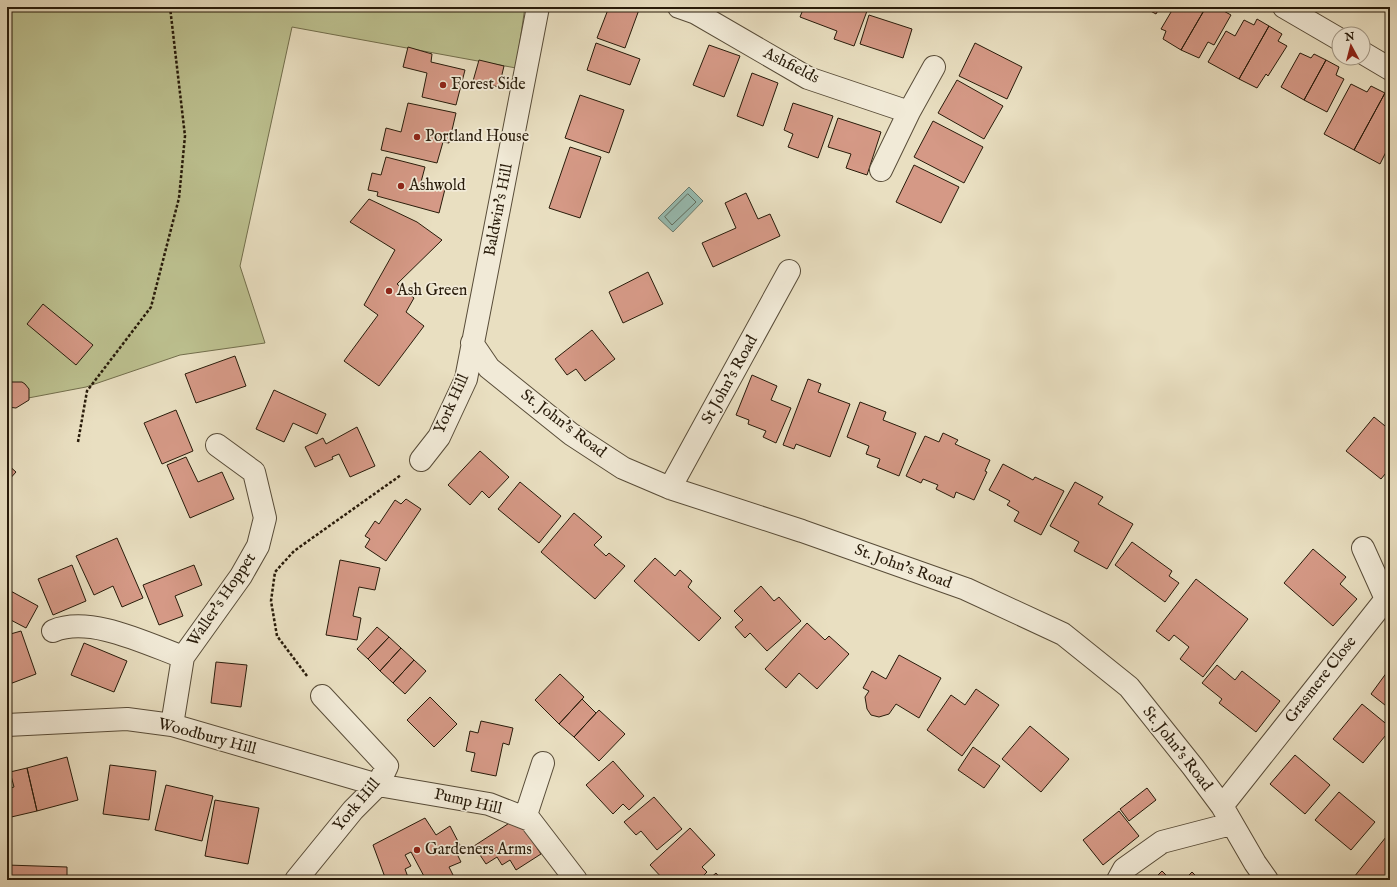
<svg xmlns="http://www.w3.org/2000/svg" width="1397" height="887" viewBox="0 0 1397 887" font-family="'IM FELL English',serif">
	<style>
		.green { fill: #bcc08f; stroke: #726e4c }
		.water { fill: #97bdb3; stroke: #6b7c6f }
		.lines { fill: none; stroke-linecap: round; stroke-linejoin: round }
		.shore { stroke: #606c5e; stroke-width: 1 }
		.building { fill: #d59986; stroke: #281b0a }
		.minor-casing { stroke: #584c38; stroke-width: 24 }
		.path { stroke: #281b0a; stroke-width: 2.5; stroke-dasharray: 3 2; stroke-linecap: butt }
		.minor { stroke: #f1ead7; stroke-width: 22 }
		.poi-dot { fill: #8f2418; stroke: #f1ead7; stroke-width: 1.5 }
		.labels { text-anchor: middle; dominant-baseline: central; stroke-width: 3.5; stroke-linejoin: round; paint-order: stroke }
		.street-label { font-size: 16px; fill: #281b0a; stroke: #f1ead7 }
		.poi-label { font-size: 16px; fill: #281b0a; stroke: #f1ead7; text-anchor: start }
	</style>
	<rect width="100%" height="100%" fill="#e9dfc1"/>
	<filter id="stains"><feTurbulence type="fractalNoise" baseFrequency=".005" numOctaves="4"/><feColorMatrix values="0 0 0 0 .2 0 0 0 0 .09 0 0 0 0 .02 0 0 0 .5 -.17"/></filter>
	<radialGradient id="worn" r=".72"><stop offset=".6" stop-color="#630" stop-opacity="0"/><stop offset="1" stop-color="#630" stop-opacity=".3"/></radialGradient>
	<!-- green -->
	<path class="green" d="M7 7H525L516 68 292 27 240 266 265 343 180 355 86 387 23 399 7 410Z"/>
	<!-- water -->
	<path class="water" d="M689 187 703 201 673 232 658 218Z"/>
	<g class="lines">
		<!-- shore -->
		<path class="shore" d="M688 194 696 202 672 225 665 217Z"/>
	</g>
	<!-- building -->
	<path class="building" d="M609 7H640L625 48 597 38Z
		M804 7H858L867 11 854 46 834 39 837 31 800 17Z
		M1143 7H1160L1156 14Z
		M1174 7H1206L1181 50 1163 39 1166 31 1161 29Z
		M1206 7H1220V9L1231 15 1214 45 1208 42 1199 58 1181 50Z
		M869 15 912 29 903 58 860 44Z
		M1257 19 1269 26 1239 79 1208 62 1226 31 1235 36 1244 20 1254 25Z
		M1269 26 1282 34 1278 41 1287 46 1268 76 1266 74 1257 88 1239 79Z
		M596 43 640 59 630 85 587 70Z
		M975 43 1022 67 1007 99 959 76Z
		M709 45 740 56 724 97 693 85Z
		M408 47 432 54 431 62 465 70 456 105 422 97 427 73 403 67Z
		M1300 53 1311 58 1314 54 1326 60 1304 100 1281 87Z
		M479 60 504 66 499 87 473 81Z
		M1326 60 1339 67 1336 75 1344 79 1327 112 1304 100Z
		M752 73 778 83 763 126 737 116Z
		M957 80 1003 106 984 139 938 113Z
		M1351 84 1367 92 1371 86 1385 93 1354 150 1324 134Z
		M1385 93 1390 96V144L1380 164 1354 150Z
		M580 95 624 110 609 153 565 138Z
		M408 103 456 113 449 143 443 142 437 163 381 150 386 128 401 132Z
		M793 103 833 116 818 158 788 147 793 134 784 130Z
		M838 118 881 132 867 175 846 168 851 154 828 147Z
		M933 121 983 147 964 183 914 157Z
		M570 147 601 157 580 218 549 208Z
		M386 157 425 167 421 182 445 189 439 213 377 196 378 192 368 190 372 173 381 175Z
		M914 165 959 187 941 223 896 202Z
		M746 193 758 219 770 214 780 236 713 267 702 243 736 228 725 203Z
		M369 199 417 222 442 240 397 284 414 298 406 312 424 326 379 386 344 361 378 315 364 305 395 250 350 222Z
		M648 272 663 304 623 323 609 292Z
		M43 304 93 345 76 365 27 324Z
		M592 330 615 359 585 381 576 369 567 375 555 359Z
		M235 356 246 386 196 403 185 374Z
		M752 375 777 386 771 400 791 408 776 443 763 437 766 431 748 424 749 420 736 415Z
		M808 379 821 384 818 392 850 404 830 457 796 444 794 449 783 445Z
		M7 382H22L25 384 29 389V400L16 408 7 407Z
		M274 390 326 414 317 434 293 423 284 442 256 429Z
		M860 402 886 412 883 420 916 433 899 476 877 467 880 459 866 454 869 446 847 437Z
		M176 410 193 451 162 464 144 423Z
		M1374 417 1390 430V468L1381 479 1346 451Z
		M357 427 375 466 350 477 339 454 332 457 333 459 315 467 305 447 323 438 326 444Z
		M943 433 958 440 955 444 990 460 985 471 987 472 974 500 956 492 954 498 936 489 938 485 923 479 921 483 906 476 925 436 939 442Z
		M480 451 509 477 489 498 482 491 470 505 448 485Z
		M186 457 198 482 222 472 234 499 190 518 167 465Z
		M7 464 16 472 7 482Z
		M1003 464 1033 480 1035 477 1064 491 1041 535 1014 521 1019 512 1007 505 1010 501 989 490Z
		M520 482 561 516 539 543 498 509Z
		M1075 482 1103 497 1098 504 1133 524 1107 569 1074 551 1079 542 1050 526Z
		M406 499 421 509 386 561 365 547 370 539 365 536 375 521 379 524 395 500 401 504Z
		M574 513 602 537 594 545 606 556 609 553 625 566 595 599 541 552Z
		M117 538 143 598 122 607 113 586 94 595 76 556Z
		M1132 542 1172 571 1169 576 1179 583 1165 602 1115 565Z
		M1313 549 1346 577 1340 584 1357 599 1333 626 1284 583Z
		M655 558 675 576 680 570 692 581 688 587 721 618 699 641 634 581Z
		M340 560 380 568 375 590 359 587 353 616 361 618 357 640 326 635Z
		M72 565 86 601 53 615 38 579Z
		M194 565 202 585 175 596 183 616 159 625 143 585Z
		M1196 579 1248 619 1203 677 1180 659 1189 647 1174 635 1169 641 1156 631Z
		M761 586 774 601 779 597 801 621 767 651 750 633 745 638 735 627 743 620 734 611Z
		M7 589 38 606 26 628 7 618Z
		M807 623 825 640 829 636 849 654 817 689 799 673 786 688 765 669Z
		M377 627 389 637 368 659 357 649Z
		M21 631 36 674 7 685V635Z
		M389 637 401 648 380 671 368 659Z
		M84 643 127 661 114 692 71 675Z
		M401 648 414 660 393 683 380 671Z
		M899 655 941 678 919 718 896 704 889 714 879 717 871 715 867 709 865 697 869 691 863 688 872 671 886 679Z
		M414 660 426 671 405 694 393 683Z
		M216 662 247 665 241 707 211 703Z
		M1217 665 1235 680 1242 671 1280 701 1256 732 1219 703 1222 699 1202 683Z
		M1390 668V709L1371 694Z
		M560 674 584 697 559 724 535 700Z
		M976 689 999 705 962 756 927 730 951 695 965 705Z
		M430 697 457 724 434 747 407 720Z
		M582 699 596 713 574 737 559 724Z
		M1362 704 1390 727V730L1363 763 1333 739Z
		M599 710 625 734 599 761 574 737Z
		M481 721 513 728 509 745 503 743 496 776 471 771 475 753 466 751 470 731 478 733Z
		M1030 726 1069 759 1041 792 1002 759Z
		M973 747 1000 766 984 788 958 770Z
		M1295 755 1330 785 1305 814 1270 784Z
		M67 757 78 800 37 811 27 768Z
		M613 761 644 796 629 810 623 804 613 814 586 785Z
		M110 765 156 771 149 820 103 814Z
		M27 768 37 811 7 818V789L14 787 10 772Z
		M166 785 213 796 202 841 155 830Z
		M1147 788 1156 800 1129 821 1120 809Z
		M1339 792 1375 822 1351 850 1315 820Z
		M654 797 682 829 657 850 641 831 636 835 624 822Z
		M215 800 259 808 248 864 205 856Z
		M1119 811 1139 836 1103 865 1083 840Z
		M425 818 436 835 450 826 462 849 456 852 461 862 449 867 455 879 426 880 411 852 405 855 411 866 405 869 409 880H386L373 845Z
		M517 818 541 854 516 870 510 860 502 865 497 857 486 864 474 846Z
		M690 828 715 855 702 867 707 872 699 880H664L650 865Z
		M1390 832V880H1358L1354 877Z
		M7 865 67 867V880H7Z
		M1162 871 1171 880H1153Z
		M1192 872 1200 880H1184Z
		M716 873 722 880H708Z"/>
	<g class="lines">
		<defs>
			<path id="minor" d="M679 7 696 13 808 78 909 112
				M1284 7 1339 39
				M1363 53 1390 69
				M881 170 909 112 934 67
				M472 343 489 368 571 434 623 468 670 488 802 531 966 589 1063 634 1129 687 1193 767 1222 806 1255 863 1267 880
				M421 460 439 437 466 379 538 7
				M670 488 789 271
				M53 631C90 615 147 644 183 657
				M7 725 127 719 172 725 378 785 489 804 530 820 576 880
				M172 725 183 657 241 576 258 546 265 518 254 472 217 445
				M1222 806 1386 599 1363 548
				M525 818 543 763
				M296 880 353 810 378 785 387 766 322 696
				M1118 880 1124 869 1162 842 1231 824"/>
		</defs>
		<!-- minor casing -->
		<use href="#minor" class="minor-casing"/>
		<!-- path -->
		<path class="path" d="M78 442 87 391 151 307 179 198 185 136 170 7
			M307 676 277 636 271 601 275 572 294 551 401 475"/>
		<!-- minor -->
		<use href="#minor" class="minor"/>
	</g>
	<!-- markers -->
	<g class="poi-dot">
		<circle cx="443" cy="85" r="4"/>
		<circle cx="417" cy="137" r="4"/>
		<circle cx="401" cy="186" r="4"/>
		<circle cx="389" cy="291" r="4"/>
		<circle cx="417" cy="850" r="4"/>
	</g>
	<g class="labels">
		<!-- street labels -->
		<g class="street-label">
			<text transform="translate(791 66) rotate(27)">Ashfields</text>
			<text transform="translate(499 210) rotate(-79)">Baldwin's Hill</text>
			<text transform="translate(730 380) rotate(-61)">St John's Road</text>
			<text transform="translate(452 404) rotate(-66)">York Hill</text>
			<text transform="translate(563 424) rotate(37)">St. John's Road</text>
			<text transform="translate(903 567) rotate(20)">St. John's Road</text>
			<text transform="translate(222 600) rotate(-56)">Waller's Hoppet</text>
			<text transform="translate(1321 680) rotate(-52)">Grasmere Close</text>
			<text transform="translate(207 737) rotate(15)">Woodbury Hill</text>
			<text transform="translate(1177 749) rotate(52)">St. John's Road</text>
			<text transform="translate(468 802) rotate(13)">Pump Hill</text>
			<text transform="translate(357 805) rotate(-50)">York Hill</text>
		</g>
		<!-- poi labels -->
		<g class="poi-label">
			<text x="451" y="85">Forest Side</text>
			<text x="425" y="137">Portland House</text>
			<text x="409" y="186">Ashwold</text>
			<text x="397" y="291">Ash Green</text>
			<text x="425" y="850">Gardeners Arms</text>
		</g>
	</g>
	<!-- margin -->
	<rect width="1397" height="887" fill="none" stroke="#e9dfc1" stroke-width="24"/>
	<rect x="8" y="8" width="1381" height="871" fill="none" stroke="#281b0a" stroke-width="2"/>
	<rect x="12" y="12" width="1373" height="863" fill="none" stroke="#281b0a"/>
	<!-- north arrow -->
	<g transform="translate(1351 46) rotate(353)"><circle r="19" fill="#f1ead7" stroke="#a19785"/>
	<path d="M0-3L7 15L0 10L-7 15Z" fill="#8f2418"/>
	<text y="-6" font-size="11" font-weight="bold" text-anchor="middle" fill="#281b0a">N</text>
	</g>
	<rect width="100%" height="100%" filter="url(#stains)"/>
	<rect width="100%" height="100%" fill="url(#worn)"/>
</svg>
